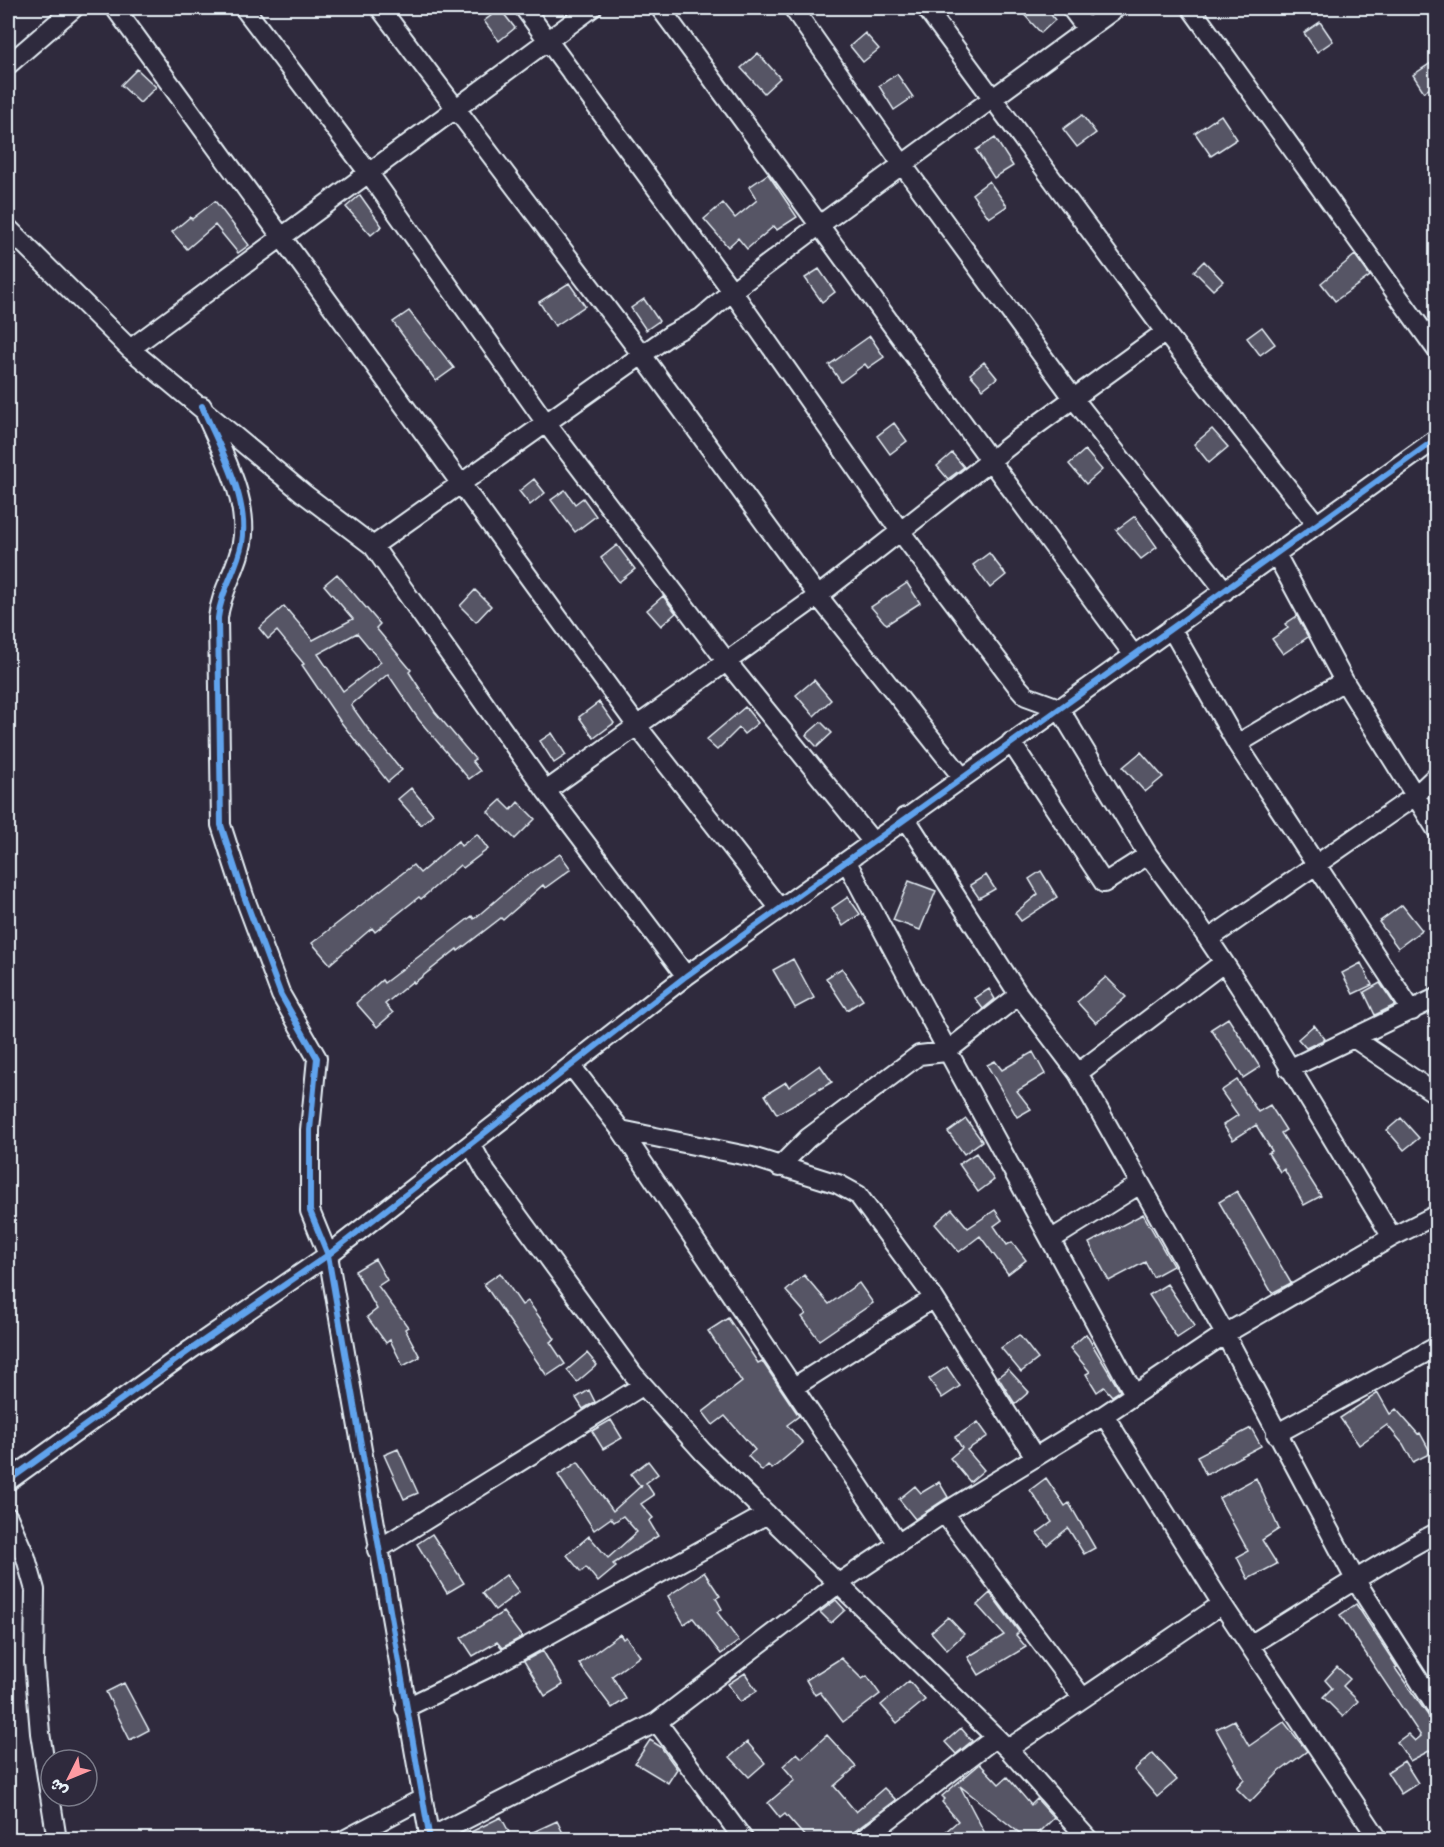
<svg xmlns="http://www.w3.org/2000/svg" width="1444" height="1847" viewBox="0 0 1444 1847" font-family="Caveat,'Playpen Sans Arabic',sans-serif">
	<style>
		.building { fill: #575565; stroke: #e8f1f8; stroke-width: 1.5; fill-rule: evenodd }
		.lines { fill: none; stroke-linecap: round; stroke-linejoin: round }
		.minor-casing { stroke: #e8f1f8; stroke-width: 22 }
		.minor { stroke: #2f2a3d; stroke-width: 18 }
		.cycleway-casing { stroke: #2f2a3d; stroke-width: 10 }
		.cycleway { stroke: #60a3ed; stroke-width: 6 }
	</style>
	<rect width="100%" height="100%" fill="#2f2a3d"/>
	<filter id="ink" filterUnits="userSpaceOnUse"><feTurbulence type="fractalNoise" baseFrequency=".0167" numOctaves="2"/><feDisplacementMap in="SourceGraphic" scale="12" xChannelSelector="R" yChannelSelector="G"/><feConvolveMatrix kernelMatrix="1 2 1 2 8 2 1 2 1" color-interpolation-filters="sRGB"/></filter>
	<g filter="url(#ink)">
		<!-- building -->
		<path class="building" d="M1018 8H1046L1055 20 1041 33Z
			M500 9 515 28 499 41 484 21Z
			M1320 22 1333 41 1317 52 1304 33Z
			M865 33 879 49 863 62 850 46Z
			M758 53 780 78 764 93 741 68Z
			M1437 59V84L1424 92 1413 75Z
			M137 69 156 87 140 103 121 85Z
			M897 74 913 97 894 110 879 86Z
			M1082 115 1096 133 1077 147 1063 129Z
			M1221 115 1237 139 1211 156 1195 133Z
			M995 138 1013 166 994 178 976 150Z
			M768 174 797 217 777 230 774 226 747 249 738 238 728 247 704 219 723 203 735 218 757 200 749 187Z
			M989 181 1007 206 989 218 972 194Z
			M360 195 382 226 371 235 346 207Z
			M215 201 249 245 238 253 215 225 187 249 172 232 190 217 192 219Z
			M1355 255 1370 276 1335 301 1321 283Z
			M1204 261 1223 281 1213 290 1194 271Z
			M819 269 835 292 822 302 805 278Z
			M569 283 585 306 555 326 539 302Z
			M644 299 659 321 646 330 631 308Z
			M409 311 454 368 436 381 393 322Z
			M1262 327 1275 344 1260 355 1247 338Z
			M870 336 884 357 868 368 865 364 841 382 829 365Z
			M984 362 997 378 983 389 970 374Z
			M894 423 907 441 890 454 877 436Z
			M1212 429 1228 447 1209 463 1194 444Z
			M1085 450 1102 470 1086 484 1069 464Z
			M952 453 964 467 948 479 937 466Z
			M534 479 545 493 530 505 519 491Z
			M565 490 575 504 583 498 596 516 575 532 551 500Z
			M1135 516 1157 547 1141 559 1116 530Z
			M617 545 635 569 619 582 601 558Z
			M989 553 1006 575 990 588 973 565Z
			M337 574 380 624 376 628 411 670 409 672 435 712 475 759 472 761 480 771 469 779 419 720 388 674 351 705 373 736 402 770 388 782 340 721 302 665 304 664 277 631 268 639 259 628 284 606 313 640 353 619 324 585ZM357 633 381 662 343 691 318 654Z
			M907 583 920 603 887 624 884 622 871 607Z
			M475 590 491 606 476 622 460 606Z
			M663 596 676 613 661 626 647 610Z
			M1297 616 1308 637 1283 654 1272 639 1288 628 1285 624Z
			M814 680 831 700 814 716 796 695Z
			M599 702 614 723 594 738 579 717Z
			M745 707 758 723 744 734 739 728 717 750 706 740Z
			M821 722 832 733 817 747 806 735Z
			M552 733 566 755 554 763 540 741Z
			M1141 752 1163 777 1145 792 1123 767Z
			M411 788 433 814 421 825 398 799Z
			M501 800 511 810 518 802 535 819 515 839 488 812Z
			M477 834 488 849 463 868 460 865 421 899 419 897 375 932 372 928 330 964 312 943 413 865 420 873 458 841 461 846Z
			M560 854 571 869 545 888 543 885 503 920 501 918 458 951 457 949 414 983 413 981 385 1004 393 1013 377 1027 356 1003 382 980 384 983 472 916 474 919 515 884Z
			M1041 871 1057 897 1021 921 1015 913 1038 894 1029 879Z
			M986 875 995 889 979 898 970 885Z
			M909 881 936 891 920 930 893 920Z
			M848 897 860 914 843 926 832 908Z
			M1402 905 1422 930 1398 948 1379 922Z
			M793 959 814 998 795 1008 773 970Z
			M1361 963 1372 985 1353 994 1342 973Z
			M842 968 863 1000 847 1010 826 978Z
			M1106 977 1126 997 1096 1023 1077 1002Z
			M1380 983 1395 1005 1375 1015 1364 992Z
			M989 989 995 999 983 1009 975 998Z
			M1228 1018 1260 1067 1243 1078 1211 1029Z
			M1314 1025 1325 1039 1306 1048 1298 1039Z
			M1033 1052 1045 1074 1017 1091 1031 1109 1017 1117 987 1065 995 1061 1002 1070Z
			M820 1065 832 1082 777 1114 765 1095 786 1082 789 1087Z
			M1237 1080 1258 1112 1270 1105 1286 1130 1281 1133 1321 1196 1304 1205 1284 1169 1280 1172 1268 1153 1272 1151 1256 1125 1233 1140 1223 1125 1238 1115 1221 1091Z
			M1401 1118 1419 1138 1404 1150 1387 1130Z
			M966 1119 982 1141 964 1154 948 1132Z
			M976 1153 994 1180 978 1192 959 1164Z
			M1237 1191 1291 1283 1272 1293 1219 1202Z
			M952 1209 968 1228 995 1210 1002 1220 994 1226 1007 1245 1012 1242 1026 1260 1008 1274 980 1236 959 1252 935 1224Z
			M1143 1214 1173 1266 1153 1277 1145 1262 1109 1281 1089 1243Z
			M375 1259 387 1280 378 1286 408 1327 405 1329 420 1357 403 1366 390 1340 386 1343 367 1317 377 1309 355 1271Z
			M500 1273 522 1305 528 1301 555 1339 550 1342 565 1364 547 1376 484 1284Z
			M804 1275 829 1304 859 1283 873 1303 819 1340 802 1317 806 1314 786 1291Z
			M1167 1284 1195 1326 1177 1338 1149 1295Z
			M728 1318 758 1363 762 1361 799 1416 787 1425 803 1443 772 1469 768 1465 762 1471 748 1456 755 1450 725 1416 713 1425 703 1412 742 1382 708 1331Z
			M1086 1334 1120 1391 1112 1396 1104 1387 1097 1392 1086 1374 1090 1372 1070 1348Z
			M1019 1335 1038 1359 1021 1372 1001 1348Z
			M587 1353 597 1365 577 1382 567 1370Z
			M947 1367 960 1386 942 1398 929 1379Z
			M1008 1369 1029 1392 1015 1404 998 1377Z
			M589 1390 595 1402 583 1409 576 1398Z
			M1378 1393 1390 1414 1396 1409 1418 1434 1420 1433 1431 1453 1413 1462 1403 1444 1387 1425 1359 1445 1340 1418Z
			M611 1420 622 1438 603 1449 592 1431Z
			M978 1422 988 1436 967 1450 984 1470 970 1482 950 1458 962 1448 955 1437Z
			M1251 1428 1261 1446 1206 1475 1197 1456Z
			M398 1449 418 1493 404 1499 384 1455Z
			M648 1461 658 1474 646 1483 654 1495 641 1504 653 1518 649 1521 658 1536 613 1564 616 1567 598 1582 586 1567 581 1572 567 1555 589 1536 608 1558 637 1532 623 1516 614 1522 611 1518 594 1530 558 1475 578 1462 613 1511 642 1485 641 1487 631 1474Z
			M1046 1478 1065 1506 1069 1503 1095 1548 1084 1554 1068 1528 1047 1545 1037 1533 1052 1522 1030 1490Z
			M1256 1478 1279 1529 1262 1540 1277 1564 1248 1579 1237 1557 1248 1551 1219 1498Z
			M939 1482 948 1497 915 1519 899 1499 915 1486 921 1493Z
			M432 1534 464 1583 447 1593 417 1544Z
			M704 1572 720 1596 716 1598 722 1609 717 1612 739 1641 721 1654 693 1618 684 1624 668 1596Z
			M506 1575 519 1592 495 1610 482 1593Z
			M990 1593 1019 1632 1016 1635 1026 1647 979 1675 968 1657 1004 1635 977 1605Z
			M836 1600 845 1610 831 1623 820 1612Z
			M1356 1604 1397 1667 1395 1668 1434 1724 1437 1722V1758L1431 1750 1410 1761 1397 1742 1408 1734 1415 1741 1421 1736 1340 1615Z
			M503 1612 522 1637 502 1648 497 1642 473 1656 461 1638Z
			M948 1617 964 1634 947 1650 931 1632Z
			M620 1634 623 1639 626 1637 640 1656 612 1676 626 1699 612 1708 579 1664Z
			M543 1651 563 1685 545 1696 524 1661Z
			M841 1658 862 1679 867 1676 880 1694 843 1722 820 1692 815 1695 806 1680Z
			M1337 1667 1350 1679 1343 1686 1358 1701 1343 1717 1323 1697 1332 1688 1325 1680Z
			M745 1673 757 1691 740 1702 728 1684Z
			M909 1681 925 1700 897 1723 881 1705Z
			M124 1683 149 1730 130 1740 106 1692Z
			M1234 1720 1249 1746 1284 1722 1307 1751 1279 1772 1250 1802 1236 1788 1244 1779 1216 1729Z
			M961 1728 972 1741 956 1754 945 1742Z
			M827 1735 856 1767 834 1786 856 1812 884 1788 896 1800 855 1831 851 1839H807L785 1814 780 1818 768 1803 795 1780 783 1766 797 1753 802 1758Z
			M650 1740 661 1747 677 1769 668 1783 635 1763Z
			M747 1742 765 1763 749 1777 730 1757Z
			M1153 1753 1177 1780 1157 1797 1134 1770Z
			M1404 1761 1418 1783 1401 1794 1387 1772Z
			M980 1764 999 1784 1007 1777 1031 1805 1037 1799 1054 1818 1033 1839H1027L960 1786 988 1839H937L958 1821 942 1802 945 1799 942 1796Z
			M501 1817 509 1832 495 1839H457Z
			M557 1821 566 1839H518Z"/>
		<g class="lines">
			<defs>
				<path id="minor" d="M115 8 637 726 780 909
					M244 8 368 172 546 423 727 662 872 841
					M380 8 642 355 818 596 962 777
					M524 8 732 291 900 531 1018 687 1026 696 1059 708 1148 855
					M660 8C819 222 973 440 1133 654
					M793 8 902 164 1074 399 1225 591
					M926 8 1165 332 1317 525
					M1071 8 1087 29
					M1191 8 1436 349
					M8 65 74 8
					M8 228 130 349 303 493 373 546 546 791 686 976
					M130 349 592 8
					M202 406C219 447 250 498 242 543 237 570 221 590 218 618L221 825 244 896 281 995 317 1058 310 1130V1211L328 1255 430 1840
					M373 546 670 335 701 318 732 291 821 224 1116 8
					M1277 556 1344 681 1436 829
					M1171 628 1237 744 1412 1011
					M1011 742 1104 883 1148 855C1240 975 1313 1109 1392 1237
					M1237 744 1344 681
					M546 791 818 596 1019 438 1165 332
					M905 817 1019 995 1078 1073 1225 1334 1356 1581 1436 1707
					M847 862C940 1041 1039 1216 1134 1394
					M1209 939 1415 796 1436 776
					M1355 1039 1436 1094
					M572 1067 621 1130 898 1544
					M1289 1069 1436 998
					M1078 1073 1223 963
					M621 1130 752 1157 838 1184 858 1195 934 1298 1035 1457
					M471 1144 486 1172 633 1374 703 1452 1008 1749 1089 1840
					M779 1167 808 1138 919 1055 946 1052 1019 995
					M1052 1239 1140 1184
					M794 1387 934 1298
					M1104 1415 1222 1604 1379 1840
					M1276 1434 1436 1347
					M8 1481 190 1350 328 1255 686 976 1436 439
					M944 1513 1082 1697
					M8 1517 26 1558 35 1590 34 1662 40 1733 57 1840
					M377 1550 642 1386
					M1250 1645C1312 1607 1372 1567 1436 1533
					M405 1708 494 1665 767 1514
					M657 1722 744 1840
					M1008 1749 1222 1604
					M429 1838 657 1722 839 1583 944 1513 1104 1415 1225 1334 1392 1237 1436 1215
					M344 1840 422 1799
					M862 1840 996 1737"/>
			</defs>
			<!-- minor casing -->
			<use href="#minor" class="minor-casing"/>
			<!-- minor -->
			<use href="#minor" class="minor"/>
			<defs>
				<path id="cycleway" d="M202 406C219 447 250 498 242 543 237 570 221 590 218 618L221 825 244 896 281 995 317 1058 310 1130V1211L328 1255 430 1840
					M8 1481 190 1350 328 1255 686 976 1436 439"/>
			</defs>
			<!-- cycleway casing -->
			<use href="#cycleway" class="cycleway-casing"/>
			<!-- cycleway -->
			<use href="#cycleway" class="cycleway"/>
		</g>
	</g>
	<!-- margin -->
	<rect width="1444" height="1847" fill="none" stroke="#2f2a3d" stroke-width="30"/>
	<rect x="15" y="15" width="1414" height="1817" fill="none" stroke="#e8f1f8" stroke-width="2" filter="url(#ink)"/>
	<!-- north arrow -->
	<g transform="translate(69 1778) rotate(227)"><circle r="28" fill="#2f2a3d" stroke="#797a88" stroke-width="1.5"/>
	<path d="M0-4.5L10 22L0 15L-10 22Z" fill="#ff9aa2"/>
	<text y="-9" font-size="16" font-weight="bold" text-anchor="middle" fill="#e8f1f8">ش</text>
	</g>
</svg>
